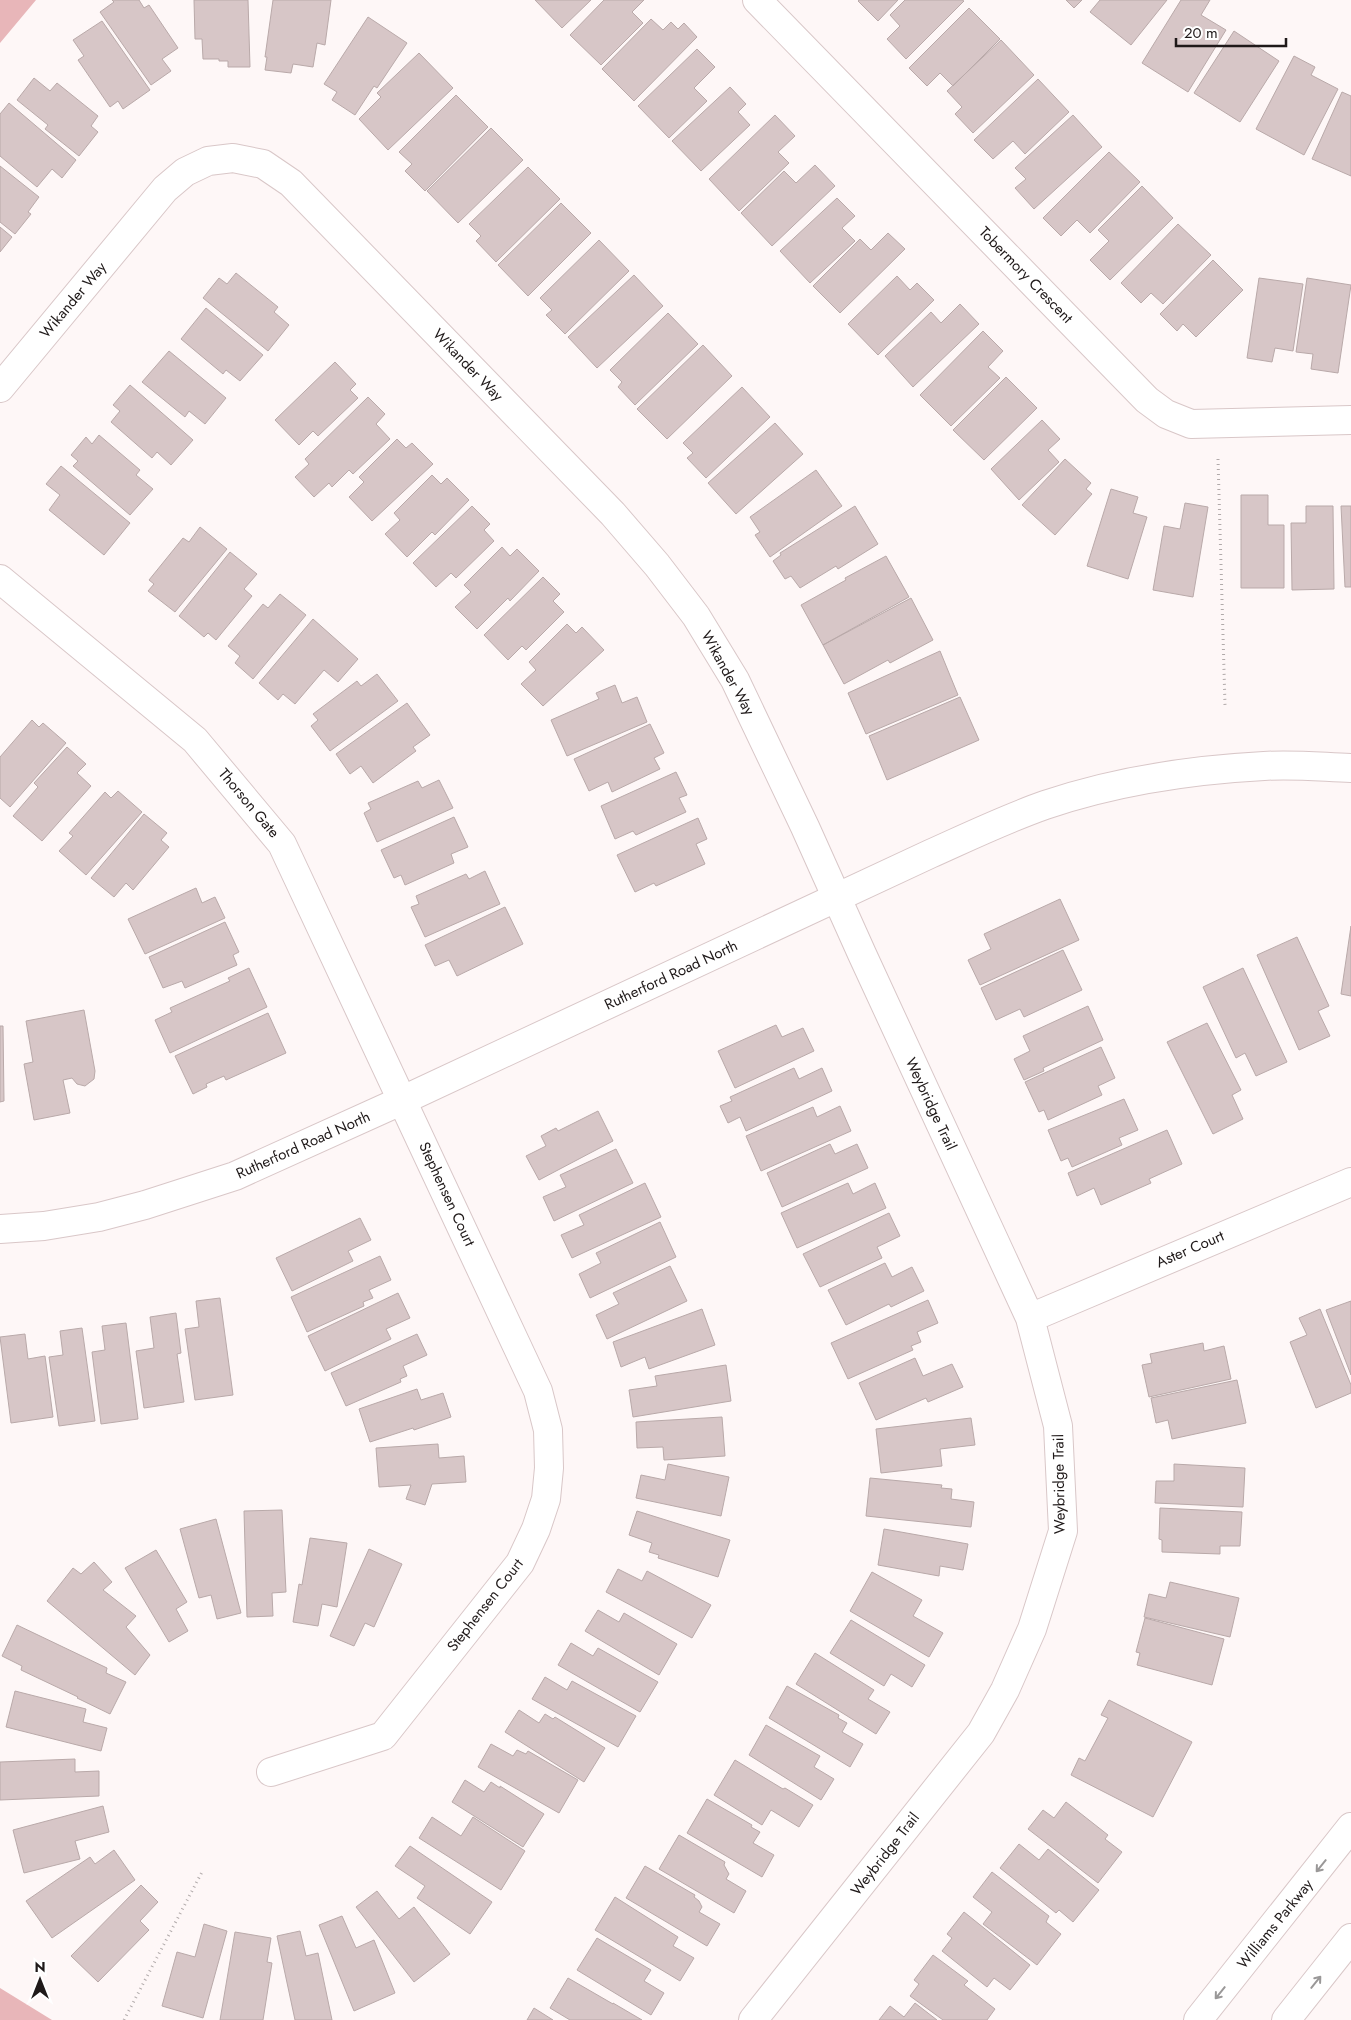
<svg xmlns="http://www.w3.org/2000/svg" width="1351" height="2020" viewBox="0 0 1351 2020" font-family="Jost,sans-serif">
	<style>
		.green { fill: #e8b6b9 }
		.building { fill: #d7c6c7; stroke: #b9a9a9 }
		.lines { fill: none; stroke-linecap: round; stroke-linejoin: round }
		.minor-casing { stroke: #d9c7c8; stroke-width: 30 }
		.tertiary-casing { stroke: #d9c7c8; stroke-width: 30 }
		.secondary-casing { stroke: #d9c7c8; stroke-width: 30 }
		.path { stroke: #b1aaaa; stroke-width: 3; stroke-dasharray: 1 4; stroke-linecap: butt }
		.minor { stroke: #fff; stroke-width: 28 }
		.tertiary { stroke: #fff; stroke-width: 28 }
		.secondary { stroke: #fff; stroke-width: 28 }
		.oneway { stroke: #9a9898 }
		.labels { text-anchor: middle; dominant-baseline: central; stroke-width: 4; stroke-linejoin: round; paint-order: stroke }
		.street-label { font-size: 15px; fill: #1f1919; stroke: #fff }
	</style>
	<rect width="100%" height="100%" fill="#fef7f7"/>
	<!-- green -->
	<path class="green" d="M0 0H36L0 43Z
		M0 1988 52 2020H0Z"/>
	<!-- building -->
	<path class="building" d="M112 0H139L144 8 149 5 178 48 162 59 171 71 151 85 100 12 114 2Z
		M194 0H248L250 67H228V61H219V59H203L202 39H195Z
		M273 0H331L325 45 317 43 313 67 293 64 291 73 265 70 267 57H265Z
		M535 0H591L562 28Z
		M604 0H644L632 12 643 23 601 65 570 35Z
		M859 0H898L878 21 858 1Z
		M905 0H962L964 1 906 59 887 39 900 26 890 15Z
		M1066 0H1082L1074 8Z
		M1100 0H1167L1131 45 1090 12Z
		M1181 0H1210L1201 15 1226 30 1188 92 1142 63Z
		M969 8 1000 39 953 86 940 73 927 86 909 68Z
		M368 17 407 43 377 88 374 86 355 115 332 100 337 92 324 84Z
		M651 19 663 30 671 22 678 29 684 23 697 37 634 101 602 69Z
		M102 21 150 90 123 109 118 101 110 107 78 60 84 56 73 40Z
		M1234 31 1279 61 1240 122 1194 93Z
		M1001 40 1034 75 973 133 955 114 962 107 947 91Z
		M697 49 715 67 694 88 707 101 669 138 638 106Z
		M419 53 453 88 388 150 359 119 381 97 377 93Z
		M1294 56 1315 67 1311 75 1338 89 1304 155 1256 129Z
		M34 78 50 91 57 83 98 116 91 126 98 132 79 156 45 129 48 125 17 100Z
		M1038 79 1069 112 1025 154 1013 141 993 159 974 140Z
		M730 87 746 104 738 112 750 125 701 171 672 141Z
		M1342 92 1351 96V176L1312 159Z
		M456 95 488 127 425 191 405 171 412 164 399 152Z
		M9 103 76 160 62 178 52 169 37 187 0 156V114Z
		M775 115 795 136 778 152 789 163 739 211 709 179Z
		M1073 115 1102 147 1034 209 1015 188 1026 179 1015 168Z
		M491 128 523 160 458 223 427 191Z
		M1109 152 1140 182 1090 233 1077 220 1061 236 1043 218Z
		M815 165 835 186 772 246 741 213 784 171 796 183Z
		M0 166 39 197 28 212 31 214 15 234 0 222Z
		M528 167 560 199 496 262 476 241 481 236 469 224Z
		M1142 186 1173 218 1110 280 1090 260 1109 241 1098 230Z
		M837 198 855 216 842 228 855 241 810 283 780 251Z
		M561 203 591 233 528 296 498 265Z
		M1178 224 1211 255 1163 304 1151 293 1141 303 1121 283Z
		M0 227 12 237 0 252Z
		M888 233 905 249 840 313 813 286 860 239 871 250Z
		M599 240 629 271 565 334 546 315 552 310 540 298Z
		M1213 260 1243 290 1196 337 1183 324 1177 331 1160 314Z
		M236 273 278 307 274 312 289 325 268 351 203 298 219 278 227 284Z
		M634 275 663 306 597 368 568 337Z
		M897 276 910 290 917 283 934 300 878 355 848 324Z
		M1259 278 1303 284 1293 351 1275 348 1272 362 1247 358Z
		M1307 278 1351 285 1338 373 1311 369 1313 354 1296 352Z
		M960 304 979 324 913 387 885 356 931 312 941 323Z
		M206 308 263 355 240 381 226 370 223 374 181 339Z
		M668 313 698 344 635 405 618 387 622 382 610 370Z
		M983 331 1003 351 988 367 1000 378 951 426 920 395Z
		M703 345 732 376 667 439 637 409Z
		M169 351 226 398 205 424 189 411 185 417 142 382Z
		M335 362 356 384 350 390 358 398 318 436 313 431 299 445 275 420Z
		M1006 377 1037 408 984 460 953 430Z
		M130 385 193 440 171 465 157 452 152 458 111 422 120 411 113 405Z
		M742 387 770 417 706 478 687 458 693 453 683 443Z
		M368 397 385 414 376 424 390 439 353 474 349 470 332 487 329 483 314 497 295 477 309 464 305 459Z
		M1042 420 1060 439 1048 450 1059 462 1019 500 991 469Z
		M775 423 803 454 736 514 708 483Z
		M99 435 140 470 136 475 153 489 130 515 73 466 78 461 71 455 86 437 92 444Z
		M397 439 406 448 412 443 433 464 372 521 349 497 364 482 359 477Z
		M1065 459 1091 483 1086 489 1092 494 1055 535 1022 505Z
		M61 466 130 523 104 555 49 510 60 495 46 484Z
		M816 470 842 506 770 557 755 535 760 532 750 517Z
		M432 475 441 484 447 478 469 500 435 535 432 532 407 557 385 534 400 520 394 513Z
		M1111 489 1138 497 1133 513 1147 517 1128 579 1087 566Z
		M1241 495H1268V525H1284V588H1241Z
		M1185 503 1208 507 1193 597 1153 590 1164 526 1180 529Z
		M472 506 490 524 484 530 494 541 456 578 451 573 436 587 413 563Z
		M855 506 878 544 838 569 836 566 800 588 791 576 785 579 773 561 781 555 780 553Z
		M1306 506H1333L1334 589 1292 590 1291 523H1306Z
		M1341 506H1351V587H1345Z
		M200 527 227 549 175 612 148 591 154 584 149 580 183 538 189 542Z
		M502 547 510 556 517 549 539 571 510 601 508 598 477 629 455 607 471 592 464 585Z
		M230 552 257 574 244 589 252 596 216 640 208 633 204 637 179 616Z
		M886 556 909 597 823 645 801 605 846 580 845 578Z
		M543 577 560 594 553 601 564 612 526 650 522 646 508 660 484 635Z
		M280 594 306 615 253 679 235 663 240 656 228 646 263 604 268 608Z
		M911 598 933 640 890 663 888 660 844 684 823 645Z
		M313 619 358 659 338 682 324 670 295 704 283 694 278 700 259 683Z
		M567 624 576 633 582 627 604 650 543 706 521 684 536 670 529 662Z
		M940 651 958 695 866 734 848 693Z
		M377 674 398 701 330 751 311 726 318 720 313 714 357 681 361 686Z
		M615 685 622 703 637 697 647 722 567 756 551 720 599 699 596 693Z
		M960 697 979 740 887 780 869 736Z
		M407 703 430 735 413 747 416 751 373 783 361 766 350 774 336 754Z
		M32 720 39 727 43 723 66 743 10 807 0 798V757Z
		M650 724 664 753 654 758 660 769 612 792 608 782 589 791 574 759Z
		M67 747 86 764 77 773 91 786 42 841 13 816 38 787 34 783Z
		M676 772 687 795 679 798 686 812 636 835 633 831 615 839 601 806Z
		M439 780 453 808 377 842 364 813 371 809 368 803 418 781 422 788Z
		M118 791 142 812 86 875 59 851 73 836 69 833 105 792 111 798Z
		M144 814 167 833 161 840 169 847 133 890 126 883 114 897 91 878Z
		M454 817 468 847 451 854 454 863 405 885 401 875 394 878 381 850Z
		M698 818 707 839 696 844 705 864 656 886 654 883 635 892 617 855Z
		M485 871 500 904 425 937 411 907 419 904 416 896 466 874 469 879Z
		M196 888 202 903 215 897 225 918 145 954 128 919Z
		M1060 899 1079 940 980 985 968 960 991 949 984 934Z
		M505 907 523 944 457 976 449 960 435 966 425 945Z
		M225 922 239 952 233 955 237 965 185 988 182 981 163 988 149 957Z
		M1351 926V996L1341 994Z
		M1297 937 1329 1006 1318 1011 1330 1036 1299 1050 1257 955Z
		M1063 950 1082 990 1024 1017 1020 1009 996 1020 981 988Z
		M249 968 267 1007 170 1053 155 1020 172 1012 170 1008 230 981 228 978Z
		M1243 968 1287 1062 1256 1076 1245 1053 1236 1058 1203 987Z
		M1088 1006 1103 1040 1043 1068 1044 1071 1024 1080 1014 1059 1030 1051 1023 1036Z
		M84 1010 95 1071 94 1079 85 1086 77 1084 72 1078 63 1080 70 1113 34 1120 24 1064 33 1062 26 1021Z
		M268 1013 286 1053 226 1080 224 1076 206 1084 207 1087 193 1094 175 1056Z
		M1207 1023 1241 1090 1232 1095 1243 1119 1213 1134 1167 1042Z
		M776 1025 782 1037 803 1028 814 1051 735 1088 718 1051Z
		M0 1026H3L4 1101 0 1102Z
		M1101 1047 1115 1078 1098 1086 1102 1095 1048 1120 1044 1110 1039 1112 1025 1082Z
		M794 1068 799 1079 822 1068 832 1091 746 1131 740 1117 728 1123 720 1106 732 1101 730 1097Z
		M1124 1099 1138 1130 1119 1138 1122 1145 1072 1167 1068 1158 1061 1161 1048 1130Z
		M840 1106 851 1131 761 1171 746 1136 813 1107 817 1117Z
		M598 1111 613 1141 539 1180 526 1156 546 1146 541 1136 556 1128 558 1131Z
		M1167 1130 1182 1164 1149 1179 1151 1183 1101 1205 1094 1188 1077 1196 1068 1173Z
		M830 1144 835 1154 857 1144 868 1168 782 1207 767 1173Z
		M616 1149 633 1183 554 1221 543 1197 566 1187 560 1175Z
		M645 1183 661 1217 572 1258 561 1235 584 1225 579 1215Z
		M848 1183 853 1194 875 1183 886 1208 797 1248 781 1213Z
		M889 1213 900 1236 877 1247 882 1258 820 1287 803 1254Z
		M360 1218 371 1240 348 1251 353 1261 292 1291 276 1258Z
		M660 1222 676 1257 590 1298 579 1274 601 1263 596 1253Z
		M380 1256 391 1280 369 1290 373 1298 363 1302 364 1306 307 1332 291 1297Z
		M885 1263 892 1277 912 1267 924 1291 891 1307 889 1304 846 1325 828 1290Z
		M670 1266 687 1301 607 1339 596 1315 619 1304 613 1293Z
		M398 1293 410 1318 386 1329 391 1339 325 1371 308 1336Z
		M220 1298 233 1395 195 1400 185 1329 199 1327 196 1301Z
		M928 1300 938 1323 917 1332 921 1342 911 1346 913 1350 848 1379 831 1343Z
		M1351 1301V1375L1326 1310Z
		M702 1309 715 1345 649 1369 645 1357 621 1367 613 1342Z
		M1320 1309 1351 1385V1393L1316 1408 1290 1342 1307 1335 1299 1318Z
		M176 1313 181 1353 177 1354 184 1402 144 1408 136 1351 154 1348 150 1317Z
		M126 1323 138 1419 101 1424 92 1352 105 1350 102 1326Z
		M82 1328 95 1421 59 1426 49 1357 63 1355 60 1331Z
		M25 1334 28 1359 45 1356 53 1417 11 1423 0 1337Z
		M417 1334 427 1355 403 1366 407 1376 400 1379 401 1382 346 1406 331 1373Z
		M1203 1343 1204 1351 1224 1346 1231 1379 1149 1397 1142 1365 1152 1363 1150 1354Z
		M915 1358 923 1376 952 1364 963 1387 928 1402 926 1398 876 1420 859 1383Z
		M726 1365 731 1401 633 1417 629 1390 657 1386 655 1376Z
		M1237 1380 1246 1423 1172 1439 1168 1420 1156 1423 1151 1398Z
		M417 1389 421 1400 443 1393 451 1417 414 1430 413 1428 370 1442 359 1409Z
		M722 1417 725 1456 664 1460 663 1447 637 1448 636 1422Z
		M971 1418 975 1445 940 1449 942 1466 881 1473 876 1429Z
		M438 1444 439 1458 464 1456 466 1482 432 1484 425 1505 406 1499 411 1485 379 1487 376 1448Z
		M668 1464 729 1477 721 1516 636 1498 641 1475 665 1480Z
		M1174 1464 1245 1468 1243 1507 1155 1503 1156 1481H1174Z
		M870 1478 942 1485 941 1488 952 1489 951 1499 974 1502 971 1527 866 1516Z
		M1160 1508 1242 1512 1240 1546H1220V1554L1162 1552V1540L1159 1539Z
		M282 1510 286 1592 272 1593 273 1616 247 1617 244 1511Z
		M637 1511 730 1540 718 1577 658 1558 659 1555 649 1552 652 1543 629 1535Z
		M216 1519 241 1613 217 1619 211 1595 199 1598 180 1529Z
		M884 1529 968 1544 963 1570 940 1566 939 1576 878 1565Z
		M310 1538 347 1543 337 1607 322 1604 318 1626 293 1622 299 1584 302 1585Z
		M369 1549 402 1564 374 1627 365 1623 354 1646 330 1636Z
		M156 1550 187 1602 176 1609 188 1631 169 1642 125 1568Z
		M94 1562 112 1582 103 1590 136 1616 126 1627 150 1655 135 1675 47 1601 73 1568 81 1574Z
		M618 1569 642 1581 647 1571 711 1605 692 1638 606 1592Z
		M872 1572 922 1600 913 1616 943 1633 929 1657 850 1611Z
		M1170 1582 1239 1598 1230 1637 1144 1617 1149 1594 1166 1598Z
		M598 1610 619 1622 624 1613 677 1644 659 1675 585 1631Z
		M1145 1618 1224 1639 1212 1685 1137 1665 1140 1653 1136 1652Z
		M851 1620 925 1665 912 1687 891 1674 884 1686 830 1653Z
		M17 1625 107 1668 106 1673 126 1682 110 1714 77 1698 78 1697 21 1670 22 1666 2 1656Z
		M571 1643 593 1656 598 1648 658 1682 640 1712 558 1665Z
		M815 1653 874 1690 868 1699 890 1712 876 1734 796 1684Z
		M545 1677 567 1690 572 1681 636 1716 618 1747 532 1699Z
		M787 1686 839 1715 838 1718 847 1723 842 1732 863 1744 850 1767 769 1718Z
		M15 1691 86 1709 83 1722 107 1728 101 1751 6 1727Z
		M1109 1700 1192 1742 1153 1817 1071 1775 1079 1758 1085 1761 1108 1718 1101 1715Z
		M519 1710 539 1723 545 1714 553 1719 555 1717 605 1748 584 1782 505 1732Z
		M766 1725 820 1756 814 1767 834 1779 821 1800 749 1755Z
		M491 1744 513 1756 517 1750 526 1754 528 1751 578 1780 559 1813 478 1767Z
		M75 1759V1772L99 1771V1796L0 1800V1762Z
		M735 1760 783 1789 785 1788 813 1805 799 1827 771 1810 762 1825 714 1795Z
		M465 1780 484 1792 491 1782 500 1788V1786L544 1814 523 1847 452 1802Z
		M707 1799 752 1825 751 1827 760 1832 753 1843 774 1855 762 1877 687 1833Z
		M1066 1802 1108 1835 1105 1839 1122 1852 1098 1883 1028 1829 1043 1810 1054 1818Z
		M103 1806 109 1832 75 1841 80 1859 24 1873 13 1830Z
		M432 1817 461 1836 473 1817 525 1851 501 1890 419 1838Z
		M679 1835 725 1862 724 1865 729 1874 726 1879 746 1891 734 1913 659 1869Z
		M1019 1844 1039 1860 1048 1849 1099 1890 1073 1922 1059 1910 1056 1913 1000 1868Z
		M410 1846 492 1902 470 1934 417 1898 425 1886 395 1866Z
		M114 1850 135 1880 52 1938 26 1901 90 1857 95 1864Z
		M645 1866 695 1895 694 1897 699 1901 702 1907 699 1912 720 1924 707 1946 626 1898Z
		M992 1872 1049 1916 1046 1922 1061 1934 1037 1965 983 1924 992 1912 973 1897Z
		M141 1885 158 1902 140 1921 149 1930 98 1982 71 1956Z
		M377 1891 399 1919 414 1907 450 1954 414 1982 356 1907Z
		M615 1897 678 1937 673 1946 694 1958 680 1981 595 1930Z
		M964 1912 1030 1965 1010 1990 994 1978 987 1987 942 1951 952 1938 947 1934Z
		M342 1916 356 1948 374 1940 395 1993 354 2011 319 1925Z
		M204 1924 227 1931 203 2018 162 2006 177 1952 195 1957Z
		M300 1931 306 1956 318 1953 332 2020H295L277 1936Z
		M235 1932 271 1938 267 1962 272 1963 263 2020H220Z
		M597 1938 651 1970 644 1981 664 1993 651 2015 577 1970Z
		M933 1955 968 1981 964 1985 995 2009 987 2020H943L910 1996 919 1984 914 1980Z
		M568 1978 613 2004V2003L642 2020H570L550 2008Z
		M915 2003 937 2020H879L890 2006 904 2017Z
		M534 2008 553 2020H527Z"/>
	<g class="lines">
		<defs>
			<path id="minor" d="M757 0 1147 400 1166 414 1191 424 1351 420
				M0 388 165 189 185 172 208 161 233 158 263 164 291 183 613 514 657 565 696 616 735 680 805 827 862 954 1030 1318 1058 1426 1063 1531 1032 1629 1005 1690 981 1733 753 2020
				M0 579 195 740 282 844 538 1391 548 1430 549 1468 546 1499 536 1529 520 1563 383 1736 271 1772
				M1030 1318 1351 1182"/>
			<path id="tertiary" d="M0 1229 44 1226 99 1217 145 1205 235 1176 403 1100 930 854C968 837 1005 819 1045 805 1116 781 1189 770 1264 766 1293 764 1322 767 1351 768"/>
			<path id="secondary" d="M1198 2020 1351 1827
				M1286 2020 1351 1938"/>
		</defs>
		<!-- minor casing -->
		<use href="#minor" class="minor-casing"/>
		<!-- tertiary casing -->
		<use href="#tertiary" class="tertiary-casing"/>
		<!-- secondary casing -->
		<use href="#secondary" class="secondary-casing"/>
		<!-- path -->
		<path class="path" d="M1218 459 1225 705
			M124 2020 202 1872"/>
		<!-- minor -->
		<use href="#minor" class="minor"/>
		<!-- tertiary -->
		<use href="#tertiary" class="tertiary"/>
		<!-- secondary -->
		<use href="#secondary" class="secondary"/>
	</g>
	<!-- one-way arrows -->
	<defs><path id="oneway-shaft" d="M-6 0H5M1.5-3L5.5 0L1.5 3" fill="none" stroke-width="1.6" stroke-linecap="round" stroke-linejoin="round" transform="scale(1.25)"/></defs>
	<g class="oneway">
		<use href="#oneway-shaft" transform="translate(1321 1866) rotate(129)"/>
		<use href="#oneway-shaft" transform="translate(1316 1982) rotate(-51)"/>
		<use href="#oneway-shaft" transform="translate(1220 1993) rotate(129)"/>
	</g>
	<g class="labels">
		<!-- street labels -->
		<g class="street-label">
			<text transform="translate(1026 275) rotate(46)">Tobermory Crescent</text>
			<text transform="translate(73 300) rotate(-50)">Wikander Way</text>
			<text transform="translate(468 365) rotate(46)">Wikander Way</text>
			<text transform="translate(728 673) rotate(61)">Wikander Way</text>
			<text transform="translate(249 803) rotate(50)">Thorson Gate</text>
			<text transform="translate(671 975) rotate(-25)">Rutherford Road North</text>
			<text transform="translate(931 1104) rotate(65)">Weybridge Trail</text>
			<text transform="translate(303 1145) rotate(-24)">Rutherford Road North</text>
			<text transform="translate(447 1194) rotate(65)">Stephensen Court</text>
			<text transform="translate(1190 1249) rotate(-23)">Aster Court</text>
			<text transform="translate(1059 1484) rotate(-91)">Weybridge Trail</text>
			<text transform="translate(485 1605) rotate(-52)">Stephensen Court</text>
			<text transform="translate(885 1854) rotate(-52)">Weybridge Trail</text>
			<text transform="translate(1275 1924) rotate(-51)">Williams Parkway</text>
		</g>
	</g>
	<!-- north arrow -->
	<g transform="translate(40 1980)" stroke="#ffffff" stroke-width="4" paint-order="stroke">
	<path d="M0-4L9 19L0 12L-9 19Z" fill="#1f1919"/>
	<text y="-8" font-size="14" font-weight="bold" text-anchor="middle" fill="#1f1919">N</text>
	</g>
	<!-- scale -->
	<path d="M1176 38v8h110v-8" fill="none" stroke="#1f1919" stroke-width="2.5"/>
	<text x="1184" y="38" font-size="15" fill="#1f1919" stroke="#ffffff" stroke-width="4" paint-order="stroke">20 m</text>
</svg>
